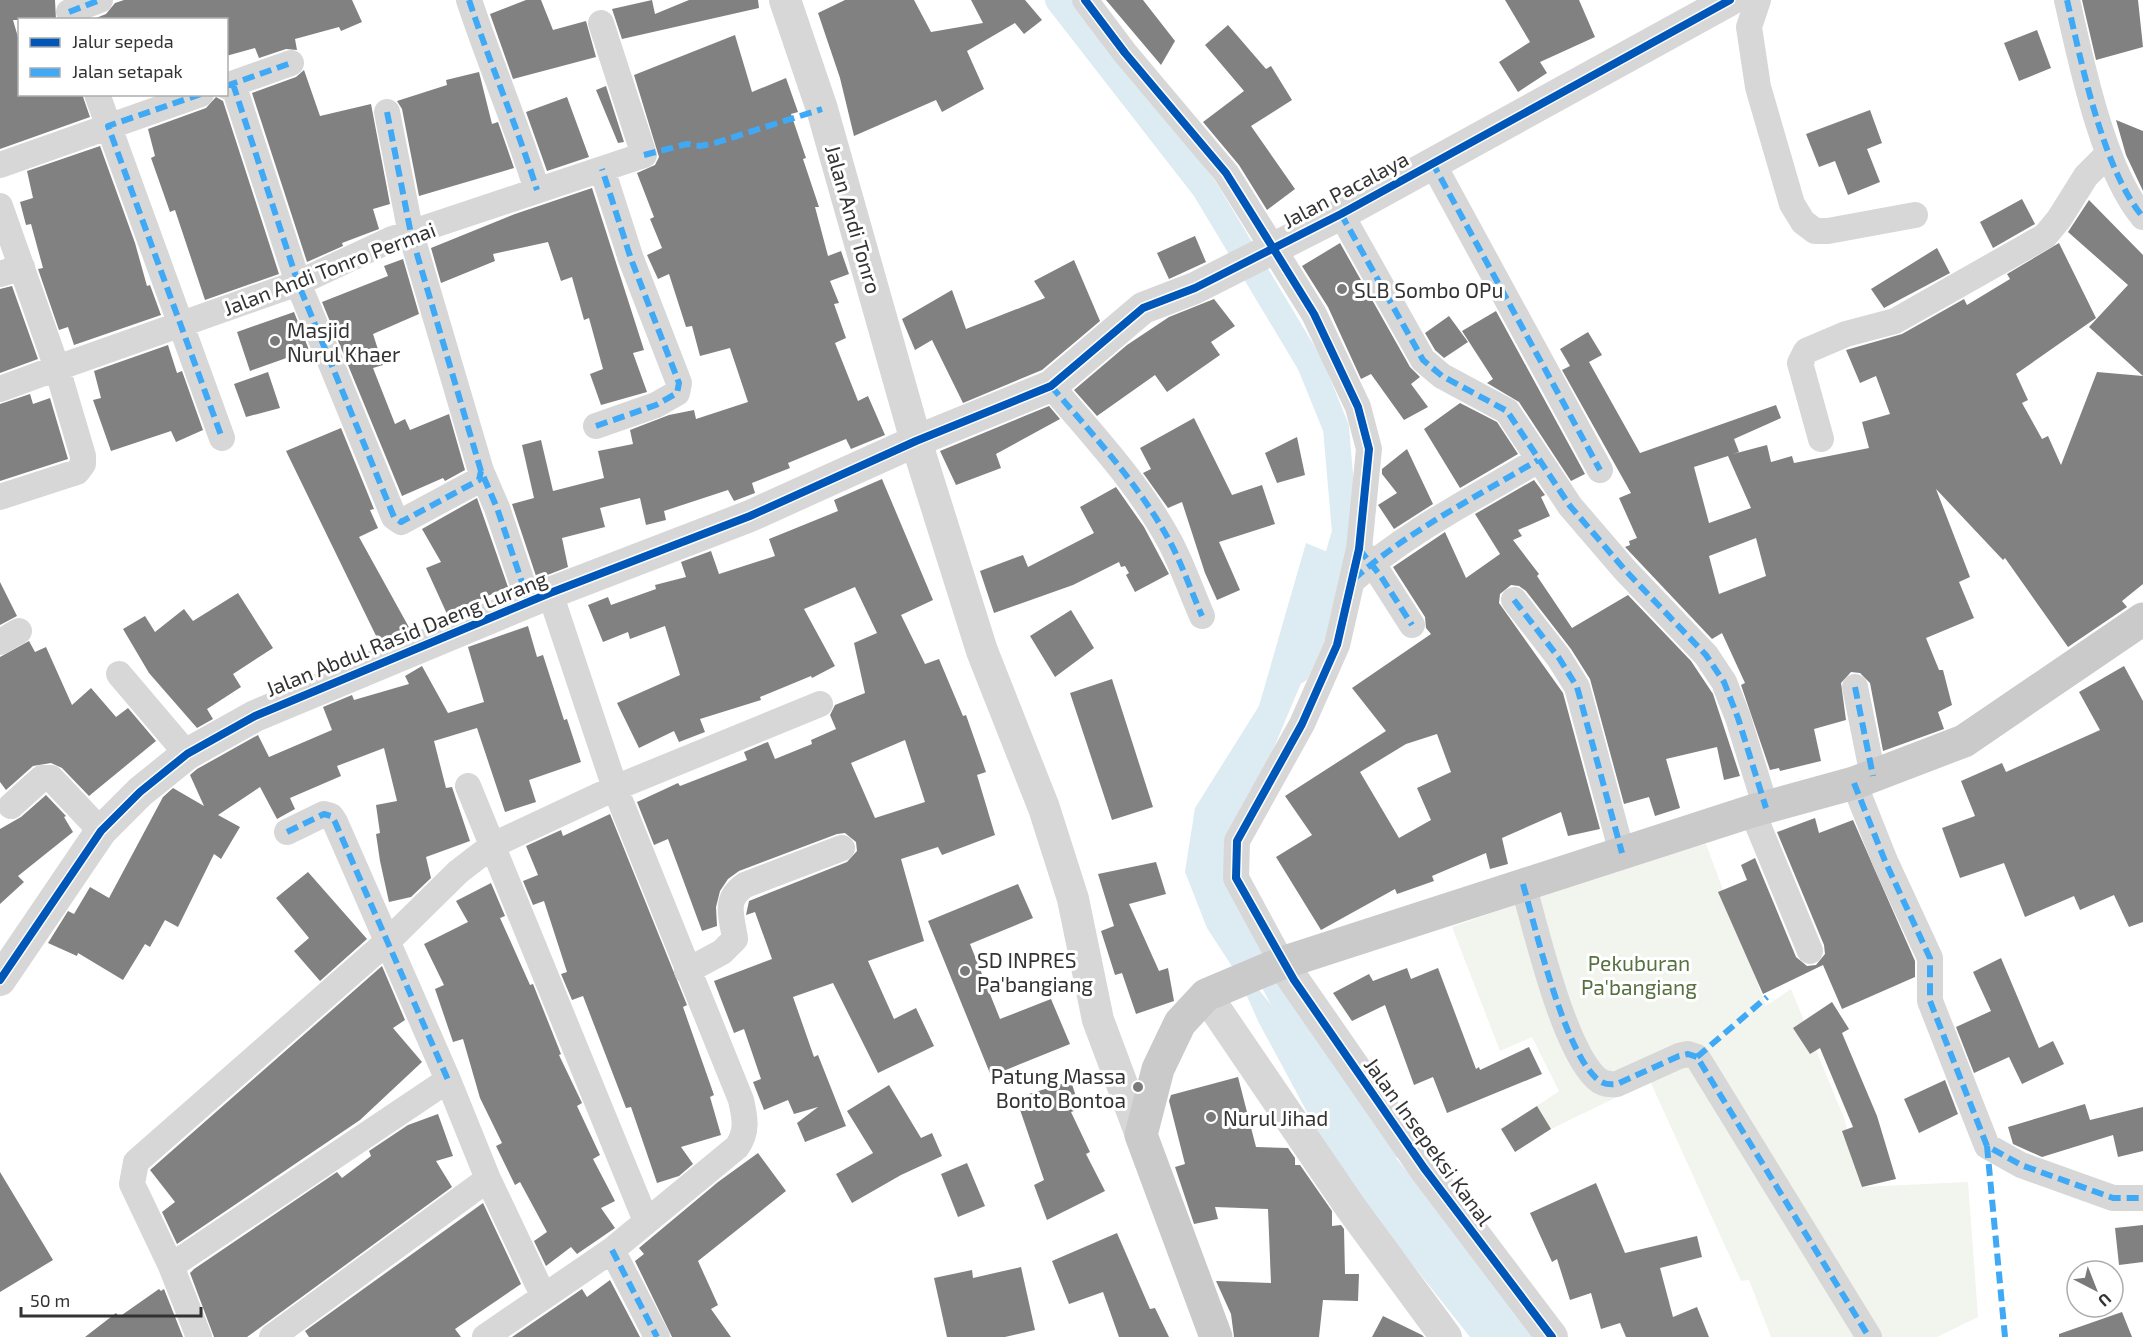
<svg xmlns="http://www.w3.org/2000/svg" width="2143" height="1337" viewBox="0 0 2143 1337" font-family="'Exo 2',sans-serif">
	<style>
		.green { fill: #f1f5ed }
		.water { fill: #ddebf3 }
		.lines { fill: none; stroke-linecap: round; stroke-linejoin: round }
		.canal { stroke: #ddebf3; stroke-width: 26 }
		.building { fill: #818181; fill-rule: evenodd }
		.minor { stroke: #d7d7d7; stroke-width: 26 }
		.tertiary { stroke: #d7d7d7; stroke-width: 32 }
		.primary { stroke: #cacaca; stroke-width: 33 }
		.quiet { stroke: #3fa9f5; stroke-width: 6; stroke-dasharray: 12 6; stroke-linecap: butt }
		.cycleway-casing { stroke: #fff; stroke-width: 11 }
		.cycleway { stroke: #0057b8; stroke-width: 8 }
		.poi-dot { fill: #7a7a7a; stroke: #fff; stroke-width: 2 }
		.labels { text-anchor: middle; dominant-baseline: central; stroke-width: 6; stroke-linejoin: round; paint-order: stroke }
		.street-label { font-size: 21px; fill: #333; stroke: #fff }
		.poi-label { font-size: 21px; fill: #333; stroke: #fff; text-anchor: start }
		.park-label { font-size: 21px; fill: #56703f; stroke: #fff }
	</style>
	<rect width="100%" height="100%" fill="#fff"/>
	<!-- green -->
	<path class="green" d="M1706 844 1766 1006 1791 989 1844 1118 1862 1187 1968 1182 1978 1317 1937 1337H1771L1749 1280 1741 1281 1650 1081 1551 1129 1537 1106 1559 1091 1532 1037 1500 1051 1452 927 1658 853Z"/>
	<!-- water -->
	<path class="water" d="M1306 543 1330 553 1302 681 1261 778 1212 870 1259 990 1431 1201 1534 1337H1470L1340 1173 1259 1023 1237 974 1207 928 1185 872 1195 808 1259 706Z"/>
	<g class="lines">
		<!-- canal -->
		<path class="canal" d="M1058 0 1205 189 1310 364 1336 428 1345 532 1321 617 1297 671
			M1228 825 1217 850 1236 912 1293 1018 1386 1150"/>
	</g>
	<!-- building -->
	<path class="building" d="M0 0H55L56 20H13L20 44V94H82L90 117 0 149Z
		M124 0H352L362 22 341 31 339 27 295 39 297 50 286 49 259 58 255 48 226 56V20H91L106 14 115 3Z
		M526 0H541L553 30 586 21 596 57 513 79 490 14Z
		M652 0 655 14 689 0H758L759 8 622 39 612 9Z
		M845 0H914L931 32 983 23 971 0H1025L1042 20 1024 34 1015 23 967 51 984 89 942 112 936 100 854 136 840 78 818 13Z
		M1106 0H1143L1175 41 1161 65Z
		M1505 0H1579L1595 37 1540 62 1547 73 1518 92 1499 62 1530 42Z
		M2082 0H2138L2143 47 2096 60Z
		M1228 25 1266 69 1271 66 1292 100 1251 126 1295 189 1267 210 1239 165 1203 122 1244 91 1205 45Z
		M2037 30 2051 68 2019 81 2004 43Z
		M735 35 752 92 786 78 798 112 791 114 806 158 803 159 819 207H815L828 256 841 251 849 274 830 281 839 303 834 304 846 338 835 343 858 401 868 396 885 435 851 449 846 439 788 463 790 468 752 483 755 493 734 501 728 490 664 511 666 520 646 525 640 498 600 508 605 527 562 538 568 567 537 579 512 504 534 498 522 445 541 440 553 491 604 478 598 451 633 444 630 430 669 415 694 410 696 419 748 402 730 348 700 356 692 326 686 327 669 274 658 279 647 255 662 248 650 219 654 217 637 173 655 165 659 157 634 75Z
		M304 70 320 116 371 104 390 204 373 209 379 229 342 243 343 246 307 262 252 93 296 77Z
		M479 72 492 124 498 122 514 168 419 196 402 109 397 101 447 85 446 80Z
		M606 86 624 142 618 143 596 90Z
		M216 97 223 101 279 274 205 300 175 210 170 212 151 158 155 156 148 129 206 108Z
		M567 97 589 157 547 171 526 112Z
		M1870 110 1882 143 1867 149 1880 182 1848 195 1835 161 1819 167 1806 134Z
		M2116 120 2143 131V191L2126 155Z
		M100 146 135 243 147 286 150 285 161 315 74 345 68 327 59 330 38 269 43 268 31 224 26 225 20 202 33 198 27 171Z
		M592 188 644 350 633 353 647 392 601 405 590 374 603 369 589 318 584 320 572 277 561 281 548 242 493 254 495 261 441 283 431 248 515 214Z
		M2022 199 2035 224 1993 248 1980 222Z
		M2089 200 2143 255V376L2089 327 2128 285 2068 232Z
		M1195 236 1206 262 1169 279 1157 253Z
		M1340 243 1410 367 1420 377 1411 384 1428 407 1404 420 1371 374 1361 379 1328 307 1302 266Z
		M2059 243 2096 318 2016 374 2028 400 2022 403 2042 439 2048 436 2061 465 2097 372 2143 376V584L2122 601 2127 607 2068 647 2005 558 2003 560 1936 489 1970 577 1959 582 1974 618 1926 638 1939 670H1943L1952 705 1938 712 1944 729 1883 751 1870 683 1860 673 1851 672 1841 683 1846 720 1814 729 1821 761 1780 771 1779 768 1770 770 1741 685 1745 683 1722 633 1712 639 1625 547 1630 545 1629 541 1637 538 1619 498 1631 493 1562 370 1570 366 1560 349 1588 332 1602 355 1589 362 1640 453 1776 405 1781 418 1734 439 1739 452 1733 454 1767 445 1771 462 1792 456 1794 463 1869 448 1862 422 1890 414 1876 376 1860 383 1846 350 1902 334 1964 299 1967 305 2010 279 2007 274ZM1728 456 1751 508 1709 523 1694 467ZM1756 538 1766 576 1719 594 1709 556Z
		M1937 248 1950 273 1884 308 1871 289Z
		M403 259 419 314 373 334 383 365 373 368 395 424 405 419 410 430 449 414 465 470 445 481 443 478 402 496 322 302 388 276 384 266Z
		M1074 260 1100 321 1042 370 963 403 932 340 915 350 902 319 952 290 966 329 1045 298 1034 281Z
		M12 286 38 359 0 373V289Z
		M1214 299 1235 326 1211 342 1220 355 1167 392 1155 375 1097 416 1074 390 1127 345 1169 317Z
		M1496 311 1585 474 1571 481 1519 402 1487 383 1493 379 1462 331Z
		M294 312 309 350 250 371 237 332Z
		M1449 316 1468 342 1444 358 1435 350 1425 333Z
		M168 345 177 373 182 371 203 430 176 442 171 431 111 451 93 400 101 398 94 371Z
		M268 372 280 408 246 417 234 384Z
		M30 394 33 404 50 398 68 459 0 481V404Z
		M1460 403 1497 422 1518 454 1460 488 1424 429Z
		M1049 406 1060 419 996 454 1001 468 956 485 940 451Z
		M1194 418 1232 495 1262 485 1275 524 1219 542 1240 590 1217 600 1205 573 1182 502 1168 508 1143 473 1151 469 1140 448Z
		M341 428 374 509 370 510 378 528 359 537 411 631 380 644 286 451Z
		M1297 437 1305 475 1277 483 1265 453Z
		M1407 449 1433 504 1394 529 1378 505 1397 493 1382 474V469Z
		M882 479 933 600 901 615 925 664 939 659 963 716 966 715 986 772 977 775 995 835 942 855 938 847 901 859 924 941 868 961 894 1019 916 1008 934 1046 878 1073 833 983 793 997 814 1057 818 1055 846 1126 805 1142 797 1123 818 1107 794 1114 788 1100 764 1110 753 1082 761 1079 744 1029 734 1033 714 981 772 959 755 912 746 915 749 901 847 862 857 851 856 842 845 833 837 834 739 871 728 879 720 891 716 907 717 926 702 931 668 839 654 845 637 802 678 783 680 786 747 760 744 752 765 743 768 742 775 759 812 744 811 740 836 729 830 715 835 705 865 693 854 643 877 633 855 587 804 609 835 666 812 678 811 676 760 697 761 700 700 719 705 732 679 742 674 731 639 748 617 703 680 675 665 626 630 639 628 632 603 642 588 605 608 597 611 605 656 589 655 585 686 577 681 562 711 551 719 574 775 556 769 539 838 511 834 500ZM905 740 925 802 875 818 851 763Z
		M1534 480 1545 495 1541 497 1550 516 1518 530 1522 536 1513 540 1539 574 1537 576 1572 628 1628 595 1691 661 1713 694 1740 776 1724 780 1717 747 1666 759 1680 808 1655 816 1649 797 1624 804 1590 679 1571 649 1526 591 1519 586 1511 585 1500 594 1499 603 1563 693 1600 829 1568 836 1561 812 1502 838 1508 864 1490 869 1486 853 1432 876 1434 881 1397 894 1395 889 1321 930 1276 857 1312 835 1285 796 1386 731 1352 688 1431 634 1426 628 1425 617 1393 567 1445 532 1466 578 1500 554 1475 514ZM1437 734 1451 772 1417 788 1431 820 1399 838 1360 772 1406 744Z
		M1116 487 1144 527 1169 574 1135 592 1126 575 1129 573 1125 566 1121 567 1119 562 1073 585 994 613 980 571 1023 555 1028 567 1094 533 1080 507Z
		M477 498 508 587 447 614 426 568 441 562 422 529Z
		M0 582 17 616 0 625Z
		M238 593 273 648 233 674 241 687 207 709 213 719 197 728 149 673 123 629 145 616 155 632 184 609 193 621Z
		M1071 610 1094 648 1055 677 1030 636Z
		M528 626 537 657 543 655 564 720 567 719 581 762 529 780 536 802 505 812 477 728 434 741 446 788 452 787 470 841 426 857 431 878 411 897 389 902 380 861 376 834 380 833 376 805 397 801 384 748 337 766 341 776 290 798 295 809 277 819 260 787 218 815 240 827 221 859 214 854 178 927 165 920 150 947 145 944 123 980 78 953 77 956 48 943 68 911 74 914 90 887 109 898 163 797 173 788 204 806 190 775 197 769 258 735 269 757 332 730 323 707 352 695 354 700 409 684 405 676 422 666 448 713 484 702 468 647Z
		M29 641 35 652 46 647 72 705 91 688 116 717 128 708 156 741 89 796 62 768 51 763 33 766 6 790 0 782V657Z
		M2124 666 2143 701V922L2129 927 2114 895 2080 910 2074 896 2025 917 2004 863 1960 878 1942 828 1975 816 1961 781 2002 763 2006 772 2100 730 2079 692Z
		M1112 679 1153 807 1112 820 1070 693Z
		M46 795 66 816 64 817 73 832 18 876 24 882 0 904V829L21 817Z
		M610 814 687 1005 683 1007 714 1095 710 1097 721 1135 681 1147 693 1164 679 1176 657 1183 631 1107 626 1108 583 996 572 1000 561 974 567 972 544 901 533 905 523 881 538 875 526 846 561 830 563 836Z
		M1815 818 1819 833 1853 820 1915 961V977L1842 1009 1823 965 1763 994 1718 892 1747 880 1741 865 1755 858 1796 957 1807 966 1816 965 1825 954 1824 945 1777 832Z
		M1156 862 1166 894 1129 904 1159 971 1168 968 1174 1001 1136 1014 1122 973 1115 975 1101 931 1114 926 1098 874Z
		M308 872 367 939 320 981 294 951 309 938 276 898Z
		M491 883 505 916 500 918 530 985 533 984 561 1054 559 1055 582 1103 577 1106 600 1155 593 1159 615 1201 601 1208 615 1228 577 1254 571 1247 546 1266 534 1241 547 1232 520 1182 515 1185 496 1146 502 1143 480 1098 463 1039 453 1042 435 989 444 985 424 944 468 922 456 901Z
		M1018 884 1033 918 970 944 1000 1019 1051 999 1070 1044 991 1076 928 921Z
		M2001 958 2039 1048 2053 1041 2064 1064 2022 1084 2009 1057 1974 1073 1956 1027 1991 1011 1973 972Z
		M382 966 405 1020 393 1028 422 1062 360 1120 177 1244 162 1212 175 1202 150 1170Z
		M1407 968 1411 979 1438 968 1476 1069 1479 1067 1480 1070 1529 1047 1542 1074 1447 1113 1433 1077 1414 1085 1385 1005 1352 1021 1333 993 1369 974 1373 981Z
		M1832 1002 1849 1029 1842 1033 1877 1116 1896 1179 1862 1187 1842 1131 1853 1127 1820 1048 1810 1054 1793 1028Z
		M1238 1077 1256 1147 1288 1148 1295 1158V1165H1300L1332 1211V1226L1341 1225 1344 1229 1345 1274H1359L1358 1301 1323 1300 1319 1337H1234L1231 1314 1216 1281 1271 1283 1268 1209 1215 1207 1218 1219 1194 1224 1175 1167 1185 1164 1169 1101 1171 1095Z
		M1945 1080 1958 1114 1919 1133 1904 1099Z
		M1071 1081 1080 1109 1071 1112 1090 1152 1086 1154 1105 1191 1047 1220 1034 1185 1044 1180 1016 1098Z
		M889 1085 921 1138 932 1133 942 1156 901 1175 852 1203 836 1174 873 1153 847 1111Z
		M2085 1104 2090 1120 2143 1107V1151L2118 1157 2113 1135 2042 1157 2013 1144 2008 1127Z
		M1537 1106 1551 1129 1515 1152 1501 1129Z
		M438 1114 453 1156 436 1161 452 1187 247 1337H214L190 1273 194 1269 337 1172 342 1178 371 1156 369 1151 408 1125Z
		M758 1153 786 1191 698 1261 718 1305 711 1309 731 1337H672L635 1261 644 1254 639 1248 718 1182Z
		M967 1163 985 1206 958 1217 941 1174Z
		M0 1172 53 1260 0 1292Z
		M1596 1183 1625 1253 1697 1236 1702 1257 1660 1268 1673 1317 1697 1307 1709 1337H1626L1620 1323 1601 1329 1591 1293 1570 1300 1557 1259 1552 1262 1530 1213Z
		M483 1203 521 1284 455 1329 461 1337H309L305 1331Z
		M2143 1225V1262L2119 1265 2115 1228Z
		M1117 1233 1150 1309 1155 1308 1169 1337H1119L1103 1292 1069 1304 1052 1261Z
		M1021 1267 1035 1330 1005 1337H947L934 1278 972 1270 973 1278Z
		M610 1280 640 1337H512L582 1289 587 1297Z
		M159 1289 161 1291 164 1289 183 1337H85L116 1313 119 1317Z
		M2122 1312 2132 1337H2059V1334Z
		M1383 1316 1422 1335 1424 1337H1372Z"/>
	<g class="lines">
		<!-- minor -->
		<path class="minor" d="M469 0C490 64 517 126 537 190
			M1085 0 1125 53 1226 173 1273 248 1314 314 1358 407 1369 449 1359 549 1337 645 1302 724 1237 841 1236 878 1282 963
			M1758 0 1749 27 1758 87 1792 204 1803 222 1815 231H1828L1915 215
			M2067 0C2081 61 2103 170 2143 217
			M69 12 100 0
			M233 84 298 283 394 517 401 522 479 480 481 471
			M226 86 291 63
			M97 94 222 438
			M387 112 411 234 481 471 497 508 529 603
			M1432 162 1600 470
			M0 165 201 94
			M0 206 57 368 0 389
			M1341 214 1423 360 1442 376 1507 411 1570 506 1625 570 1706 655 1724 682 1738 718 1766 808
			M0 274 22 267
			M1051 386C1093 435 1137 482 1169 540 1182 564 1191 591 1202 616
			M596 426 656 405 677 393 679 383 631 259 602 169
			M1821 439 1800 363 1806 351 1846 334 1895 321 2045 236 2059 219 2086 176 2108 154
			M0 497 77 472 83 464V456L57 368 298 283 392 239 644 155 601 23
			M1361 551 1380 575 1412 625
			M1352 581C1406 532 1475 498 1538 460
			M1514 600 1559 658 1577 687 1622 853
			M0 642 19 631
			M119 674 187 754
			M1855 687 1873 776
			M1854 783 1885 861 1930 958V1001L1987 1146 2021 1165 2113 1198H2143
			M468 786 646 1221
			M11 806 42 778H51L101 831
			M1752 811 1810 951
			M287 832 324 814 331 816 335 822 448 1080
			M1523 884C1536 930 1563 1047 1596 1078 1602 1084 1609 1085 1617 1084L1679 1056 1688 1054 1697 1057 1869 1337
			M687 971 722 952 735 939C732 916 723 900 745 885L842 848
			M612 1250 657 1337
			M171 1266 448 1080 488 1179 543 1295
			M199 1337 171 1266 132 1184 136 1162 389 940 458 872 493 845 615 788 550 593
			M272 1337 488 1179
			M485 1337 612 1250 737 1147C748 1131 745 1118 741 1100L615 788 820 704"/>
		<!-- tertiary -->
		<path class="tertiary" d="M785 0 822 109 916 441 982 651 1044 808 1073 899 1098 1020 1141 1135
			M1282 963 1424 1168 1552 1337
			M0 980 101 831 140 792 187 754 255 716 550 593 750 516 916 441 1051 386 1143 308 1195 288 1341 214 1730 0
			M1206 995 1351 1208 1446 1337"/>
		<!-- primary -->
		<path class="primary" d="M1216 1337 1141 1135 1158 1069 1180 1023 1206 995 1282 963 1752 811 1854 783 1964 741 2143 619"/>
		<!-- quiet -->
		<path class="quiet" d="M469 0C490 64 517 126 537 190
			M2067 0C2081 61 2103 170 2143 217
			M69 12 100 0
			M233 84 298 283 394 517 401 522 479 480 481 471
			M226 86 291 63
			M201 94 108 126 222 438
			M387 112 411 234 481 471 497 508 529 603
			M644 155 687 144 700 146 715 143 822 109
			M1432 162 1600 470
			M1341 214 1423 360 1442 376 1507 411 1570 506 1625 570 1706 655 1724 682 1738 718 1766 808
			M1051 386C1093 435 1137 482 1169 540 1182 564 1191 591 1202 616
			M596 426 656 405 677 393 679 383 631 259 602 169
			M1359 549 1380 575 1412 625
			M1354 579C1408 531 1476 497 1538 460
			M1514 600 1559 658 1577 687 1622 853
			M1855 687 1873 776
			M1854 783 1885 861 1930 958V1001L1987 1146 2021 1165 2113 1198H2143
			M287 832 324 814 331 816 335 822 448 1080
			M1523 884C1536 930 1563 1047 1596 1078 1602 1084 1609 1085 1617 1084L1679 1056 1688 1054 1697 1057 1869 1337
			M1697 1057 1767 997
			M1987 1146 2005 1337
			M612 1250 657 1337"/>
		<defs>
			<path id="cycleway" d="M1085 0 1125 53 1226 173 1273 248 1314 314 1358 407 1369 449 1359 549 1337 645 1302 724 1237 841 1236 878 1294 980 1424 1168 1552 1337
				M0 980 101 831 140 792 187 754 255 716 550 593 750 516 916 441 1051 386 1143 308 1195 288 1341 214 1730 0"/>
		</defs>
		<!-- cycleway casing -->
		<use href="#cycleway" class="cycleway-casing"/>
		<!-- cycleway -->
		<use href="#cycleway" class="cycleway"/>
	</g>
	<!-- markers -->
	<g class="poi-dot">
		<circle cx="1342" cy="289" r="6"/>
		<circle cx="275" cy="341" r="6"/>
		<circle cx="965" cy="971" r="6"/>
		<circle cx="1138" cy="1087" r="6"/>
		<circle cx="1211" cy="1117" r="6"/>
	</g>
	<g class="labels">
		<!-- street labels -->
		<g class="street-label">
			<text transform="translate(1345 189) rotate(-28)">Jalan Pacalaya</text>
			<text transform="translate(854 219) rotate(74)">Jalan Andi Tonro</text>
			<text transform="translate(329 268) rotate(-21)">Jalan Andi Tonro Permai</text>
			<text transform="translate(406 633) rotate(-22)">Jalan Abdul Rasid Daeng Lurang</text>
			<text transform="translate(1429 1141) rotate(54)">Jalan Insepeksi Kanal</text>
		</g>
		<!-- poi labels -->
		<g class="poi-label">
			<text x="1354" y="289">SLB Sombo OPu</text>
			<text x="287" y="329">Masjid<tspan x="287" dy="24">Nurul Khaer</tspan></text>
			<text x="977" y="959">SD INPRES<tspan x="977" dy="24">Pa'bangiang</tspan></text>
			<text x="1126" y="1075" text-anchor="end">Patung Massa<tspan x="1126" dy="24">Bonto Bontoa</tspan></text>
			<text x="1223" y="1117">Nurul Jihad</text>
		</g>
		<!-- park labels -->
		<g class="park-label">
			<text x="1639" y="962">Pekuburan<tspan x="1639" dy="24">Pa'bangiang</tspan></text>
		</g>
	</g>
	<!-- legend -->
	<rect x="18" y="18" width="210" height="78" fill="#ffffff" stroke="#adadad" stroke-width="1.5"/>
	<rect x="30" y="38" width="30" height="9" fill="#0057b8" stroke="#adadad" stroke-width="1.5"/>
	<text x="72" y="48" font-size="18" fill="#333333">Jalur sepeda</text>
	<rect x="30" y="68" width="30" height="9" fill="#3fa9f5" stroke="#adadad" stroke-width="1.5"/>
	<text x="72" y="78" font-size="18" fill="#333333">Jalan setapak</text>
	<!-- north arrow -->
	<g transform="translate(2095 1289) rotate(138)"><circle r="28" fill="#ffffff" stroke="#adadad" stroke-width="1.5"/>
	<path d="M0-4.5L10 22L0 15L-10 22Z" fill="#7a7a7a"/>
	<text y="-9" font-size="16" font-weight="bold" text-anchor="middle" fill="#333333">U</text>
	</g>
	<!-- scale -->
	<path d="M21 1307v9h180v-9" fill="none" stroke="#333333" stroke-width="3"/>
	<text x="30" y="1307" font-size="18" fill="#333333" stroke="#ffffff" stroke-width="4.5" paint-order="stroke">50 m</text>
</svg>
